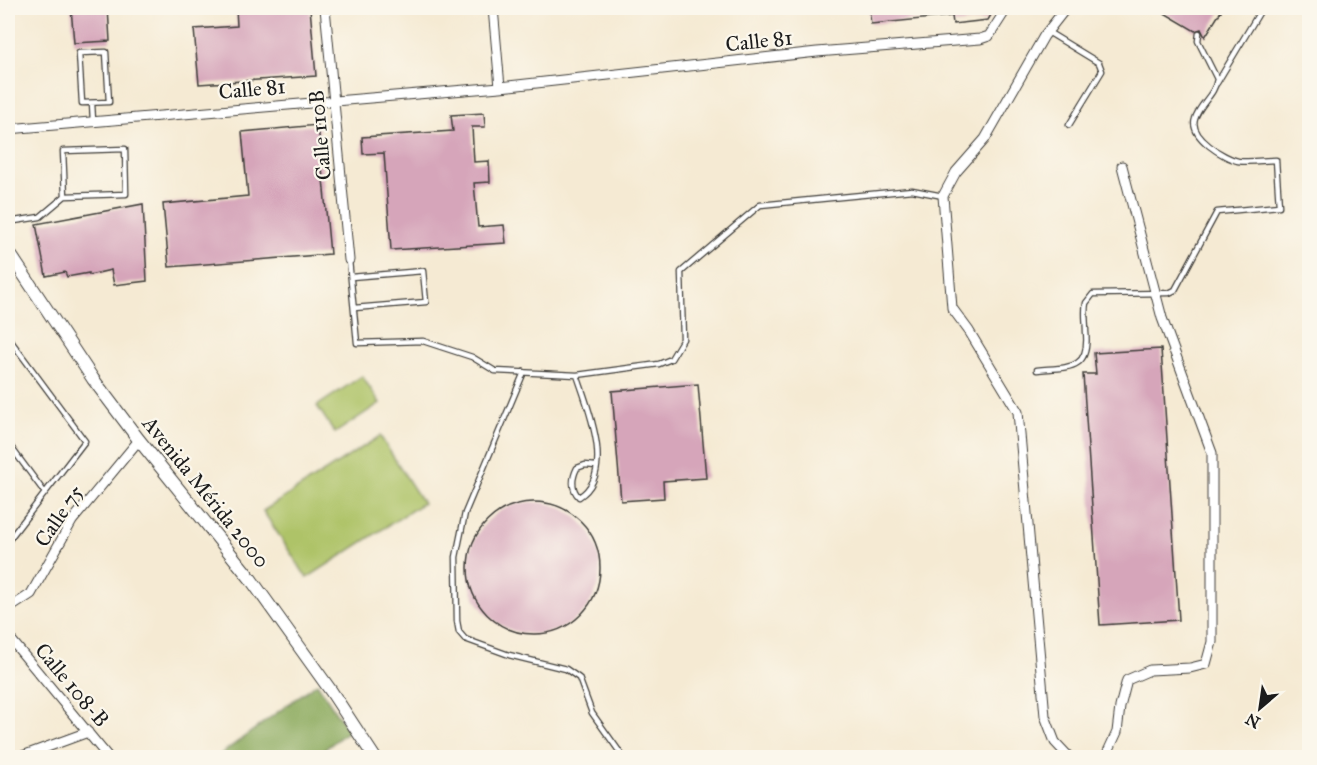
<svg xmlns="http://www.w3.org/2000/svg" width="1317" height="765" viewBox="0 0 1317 765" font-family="'IM FELL Great Primer',serif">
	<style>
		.green { fill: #aec367; stroke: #657042; stroke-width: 1.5 }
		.forest { fill: #8aa95c; stroke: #53623c; stroke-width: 1.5 }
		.building { fill: #d6a5ba }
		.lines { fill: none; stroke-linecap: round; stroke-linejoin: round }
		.service-casing { stroke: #3d3b37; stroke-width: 7 }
		.minor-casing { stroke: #3d3b37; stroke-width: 11 }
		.secondary-casing { stroke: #3d3b37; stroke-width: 14 }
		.service { stroke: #fff; stroke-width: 4.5 }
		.minor { stroke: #fff; stroke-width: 9 }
		.secondary { stroke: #fff; stroke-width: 12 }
		.labels { text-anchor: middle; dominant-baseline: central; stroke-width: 4.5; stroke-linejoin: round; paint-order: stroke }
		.street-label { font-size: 21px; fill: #1c1c1c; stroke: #fbf7ec }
	</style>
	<rect width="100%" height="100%" fill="#fbf7ec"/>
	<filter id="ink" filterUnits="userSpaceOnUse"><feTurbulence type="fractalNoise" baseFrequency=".0167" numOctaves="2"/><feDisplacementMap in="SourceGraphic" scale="12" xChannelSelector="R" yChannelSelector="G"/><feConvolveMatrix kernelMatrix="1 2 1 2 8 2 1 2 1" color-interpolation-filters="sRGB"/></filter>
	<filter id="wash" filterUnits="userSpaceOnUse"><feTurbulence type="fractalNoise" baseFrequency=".008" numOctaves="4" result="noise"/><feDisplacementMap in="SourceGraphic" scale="24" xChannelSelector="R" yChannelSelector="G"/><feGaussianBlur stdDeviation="1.35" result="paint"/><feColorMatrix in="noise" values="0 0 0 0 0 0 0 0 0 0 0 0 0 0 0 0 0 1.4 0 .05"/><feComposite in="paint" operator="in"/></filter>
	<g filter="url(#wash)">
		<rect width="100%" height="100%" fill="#f5ead3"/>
		<!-- green -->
		<path class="green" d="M362 376 380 403 335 433 317 406Z
			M380 436 423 503 307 578 263 511Z"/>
		<!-- forest -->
		<path class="forest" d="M317 683 348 731 315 757H217Z"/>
		<g id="blocks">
			<!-- building -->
			<path class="building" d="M71 8H108L110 41 74 43Z
				M236 8H310L316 76 199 84 194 29 237 26Z
				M869 8H995L988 20 953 24 952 16 871 24Z
				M1156 8H1223L1205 37 1201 29 1195 31Z
				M484 113 485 127H472L474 162 489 161 490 182 474 183 478 227 504 225 506 243 391 250 384 153 363 154 362 137 453 131 451 115Z
				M318 125 330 254 169 267 163 204 248 196 242 132Z
				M143 204 147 281 114 285 111 270 89 275V273L67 277 65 272 46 276 36 224Z
				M1161 349 1179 620 1100 625 1083 374H1096L1094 353Z
				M698 384 706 478 663 481 664 498 621 501 612 391Z
				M468 568a66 66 0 1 1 132 0a66 66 0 1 1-132 0Z"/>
		</g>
	</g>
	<g filter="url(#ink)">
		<use href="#blocks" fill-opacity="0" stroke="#3d3b37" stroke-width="1.5"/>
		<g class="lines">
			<defs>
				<path id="service" d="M1048 32 1099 63 1102 71 1069 125
					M106 52 109 102 82 103 79 53Z
					M1217 83 1262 8
					M92 103 93 121
					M125 149 126 194 65 196 63 151Z
					M8 222 40 217 65 196
					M349 260 357 343 423 341 472 357 495 371 577 375 659 364 671 359 683 339 681 272 760 205 912 190 943 196
					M351 277 423 271 426 302 354 308
					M8 337 85 441 8 541
					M1037 370C1068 367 1090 371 1086 332 1086 322 1084 312 1086 303L1093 294 1169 293 1175 290 1217 212 1279 206 1276 160C1264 160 1250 163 1238 161 1224 158 1189 137 1195 119 1199 104 1215 95 1217 79L1198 41 1199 33
					M524 372 465 513 456 557 457 621 459 632 465 639 509 655 566 669 579 678 592 713 624 758
					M577 375C588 408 616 474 579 497 571 489 572 478 577 468L585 465 596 466
					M8 443 45 493"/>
				<path id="minor" d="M325 8 349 260
					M493 8 500 87
					M1066 8 1044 36 985 139 956 172 943 196 952 308 969 331 1018 412 1045 716 1055 742 1070 758
					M8 129 500 87 817 52 980 39 989 36 1007 8
					M8 609 31 594 72 521 139 440
					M8 636 109 758
					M17 758 88 732
					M1105 758 1117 732 1120 707 1127 680 1150 670 1190 668 1206 664 1212 642V453L1162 318 1122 166"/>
				<path id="secondary" d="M8 251 93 379 139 440 250 578 331 691 375 758"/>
			</defs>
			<!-- service casing -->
			<use href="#service" class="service-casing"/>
			<!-- minor casing -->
			<use href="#minor" class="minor-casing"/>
			<!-- secondary casing -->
			<use href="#secondary" class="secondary-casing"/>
			<!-- service -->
			<use href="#service" class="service"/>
			<!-- minor -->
			<use href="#minor" class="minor"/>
			<!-- secondary -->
			<use href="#secondary" class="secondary"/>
		</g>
	</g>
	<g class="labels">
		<!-- street labels -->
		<g class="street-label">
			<text transform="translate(759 41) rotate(-6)">Calle 81</text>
			<text transform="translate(252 89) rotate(-5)">Calle 81</text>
			<text transform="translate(320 135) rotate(-95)">Calle 110B</text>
			<text transform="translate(206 492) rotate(51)">Avenida Mérida 2000</text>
			<text transform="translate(59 516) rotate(-56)">Calle 75</text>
			<text transform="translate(72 685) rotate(50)">Calle 108-B</text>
		</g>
	</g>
	<!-- margin -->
	<rect width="1317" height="765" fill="none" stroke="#fbf7ec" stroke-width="30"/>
	<!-- north arrow -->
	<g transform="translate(1260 708) rotate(209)" stroke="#fbf7ec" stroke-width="4.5" paint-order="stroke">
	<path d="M0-4.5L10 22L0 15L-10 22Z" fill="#1c1c1c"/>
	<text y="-9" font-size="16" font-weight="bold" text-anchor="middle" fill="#1c1c1c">N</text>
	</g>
</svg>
